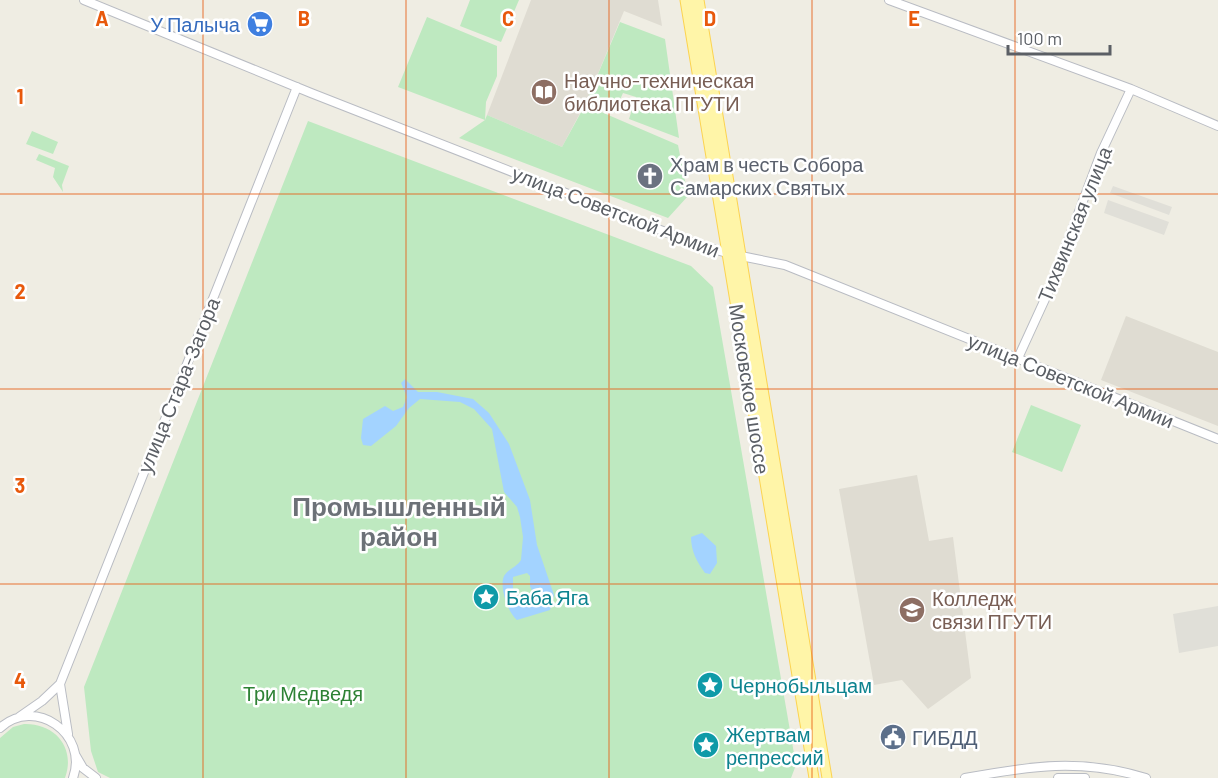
<svg xmlns="http://www.w3.org/2000/svg" width="1218" height="778" viewBox="0 0 1218 778" font-family="Barlow,sans-serif">
	<style>
		.industrial { fill: #e0dfd8 }
		.education { fill: #dfdcd2 }
		.green { fill: #bee9c0 }
		.water { fill: #a3d3ff; fill-rule: evenodd }
		.lines { fill: none; stroke-linecap: round; stroke-linejoin: round }
		.secondary-casing { stroke: #b9bcc3; stroke-width: 10 }
		.primary-casing { stroke: #fcd350; stroke-width: 11 }
		.secondary { stroke: #fff; stroke-width: 8 }
		.primary { stroke: #fff5a8; stroke-width: 9 }
		.grid { fill: none; stroke: #e8590c; stroke-width: 1.5; stroke-opacity: 0.55 }
		.labels { text-anchor: middle; dominant-baseline: central; stroke-width: 5; stroke-linejoin: round; paint-order: stroke }
		.shop-label { font-size: 20px; fill: #366cbe; stroke: #fff; text-anchor: end }
		.education-label { font-size: 20px; fill: #785e54; stroke: #fff; text-anchor: start }
		.worship-label { font-size: 20px; fill: #5b616d; stroke: #fff; text-anchor: start }
		.street-label { font-size: 20px; fill: #5b5f65; stroke: #fff }
		.culture-label { font-size: 20px; fill: #0d838f; stroke: #fff; text-anchor: start }
		.park-label { font-size: 20px; fill: #2e8235; stroke: #fff }
		.service-label { font-size: 20px; fill: #4e5e75; stroke: #fff; text-anchor: start }
		.district-label { font-size: 26px; font-weight: bold; fill: #6c7177; stroke: #fff }
		.grid-label { font-size: 20px; text-anchor: middle; font-weight: bold; fill: #e8590c; stroke: #fff; stroke-width: 5; stroke-linejoin: round; paint-order: stroke }
	</style>
	<rect width="100%" height="100%" fill="#efede3"/>
	<!-- industrial -->
	<path class="industrial" d="M1113 186 1172 207 1169 215 1110 193Z
		M1108 200 1169 222 1164 235 1104 213Z
		M1218 606V646L1179 653 1173 614Z"/>
	<!-- education -->
	<path class="education" d="M531 0H658L662 26 624 11 587 100 562 147 487 115Z
		M1126 316 1218 352V426L1101 380Z
		M917 475 929 541 953 537 971 678 928 709 902 680 874 685 839 489Z"/>
	<!-- green -->
	<path class="green" d="M470 0H519L501 42 460 26Z
		M427 17 497 46V76L486 102 485 120 487 115 562 147 585 105 678 145 688 196 668 218 459 138 485 120 398 87Z
		M620 22 665 39 679 138 629 119 636 97 623 93 614 113 587 100Z
		M308 121 691 266 713 287 796 765 791 778H110L98 772 91 751 84 687Z
		M32 131 58 142 53 154 26 144Z
		M39 154 69 166 62 185 63 192 53 177 55 168 36 160Z
		M1031 405 1081 425 1062 472 1012 452Z
		M24 724C55 723 76 748 65 778H0V738L13 727Z"/>
	<!-- water -->
	<path class="water" d="M405 379 418 392H437L473 399 489 413 509 444 530 500 537 545 554 595 550 610 517 620C508 613 499 587 504 576 508 569 517 567 521 560L523 537 520 517 517 507 504 492 492 429 474 409 460 402 420 399 409 408 396 426 371 446 363 445 361 438 363 419 385 406 393 411 403 407 407 397 401 383ZM527 573 530 576V586L535 596 532 600 513 594V577Z
		M702 533 716 546 717 563 710 574 705 573C697 562 691 551 691 537Z"/>
	<g class="lines">
		<defs>
			<path id="secondary" d="M84 0 311 93 696 244 727 253
				M889 0 1131 89 1218 126
				M741 256 785 265 1218 439
				M1018 358 1051 286 1101 153 1131 89
				M60 684 68 734
				M19 717 42 701 60 684 297 87
				M0 728C35 696 89 734 73 778
				M76 756 83 768 96 778
				M965 778C1030 766 1081 758 1146 778
				M1058 778H1085"/>
			<path id="primary" d="M685 0 814 778
				M692 0 816 755
				M699 0 827 778"/>
		</defs>
		<!-- secondary casing -->
		<use href="#secondary" class="secondary-casing"/>
		<!-- primary casing -->
		<use href="#primary" class="primary-casing"/>
		<!-- secondary -->
		<use href="#secondary" class="secondary"/>
		<!-- primary -->
		<use href="#primary" class="primary"/>
	</g>
	<!-- grid -->
	<path class="grid" d="M203 0V778M406 0V778M609 0V778M812 0V778M1015 0V778M0 194H1218M0 389H1218M0 584H1218"/>
	<!-- icons -->
	<defs>
		<symbol id="supermarket-disc" viewBox="-11 -11 22 22"><circle r="9.5" fill="#3f7fe0" stroke="#fff"/><path d="M-6-5.5h2.5l.6 2H6L4.5 2H-2.5L-4.4-4H-6ZM-1.5 3.2a1.3 1.3 0 1 0 .1 0ZM3 3.2a1.3 1.3 0 1 0 .1 0Z" fill="#fff"/></symbol>
		<symbol id="library-disc" viewBox="-11 -11 22 22"><circle r="9.5" fill="#8d6e63" stroke="#fff"/><path d="M-6-4Q-3-5.5-.7-3.5V5Q-3 3-6 4ZM6-4Q3-5.5 .7-3.5V5Q3 3 6 4Z" fill="#fff"/></symbol>
		<symbol id="church-disc" viewBox="-11 -11 22 22"><circle r="9.5" fill="#6b7280" stroke="#fff"/><path d="M-1.2-6h2.4v3.5h3.3v2.4h-3.3V6h-2.4V-.1h-3.3v-2.4h3.3Z" fill="#fff"/></symbol>
		<symbol id="sight-disc" viewBox="-11 -11 22 22"><circle r="9.5" fill="#0f9aa8" stroke="#fff"/><path d="M0-6L1.8-2.2L6-1.7L2.9 1.2L3.7 5.4L0 3.3L-3.7 5.4L-2.9 1.2L-6-1.7L-1.8-2.2Z" fill="#fff"/></symbol>
		<symbol id="university-disc" viewBox="-11 -11 22 22"><circle r="9.5" fill="#8d6e63" stroke="#fff"/><path d="M0-5L7-2L0 1L-7-2ZM-4 1L0 2.5L4 1V4Q0 6-4 4Z" fill="#fff"/></symbol>
		<symbol id="civic-disc" viewBox="-11 -11 22 22"><circle r="9.5" fill="#5c6f8a" stroke="#fff"/><path d="M-.6-6.5H3V-4.5H.6V-3L4-1V1h2V6H-6V1h2V-1L-.6-3ZM-1.2 2.5V6h2.4V2.5Z" fill="#fff"/></symbol>
	</defs>
	<g fill-rule="evenodd">
		<use href="#supermarket-disc" x="245" y="9" width="30" height="30"/>
		<use href="#library-disc" x="529" y="77" width="30" height="30"/>
		<use href="#church-disc" x="635" y="161" width="30" height="30"/>
		<use href="#sight-disc" x="471" y="582" width="30" height="30"/>
		<use href="#university-disc" x="897" y="595" width="30" height="30"/>
		<use href="#sight-disc" x="695" y="670" width="30" height="30"/>
		<use href="#civic-disc" x="878" y="722" width="30" height="30"/>
		<use href="#sight-disc" x="691" y="730" width="30" height="30"/>
	</g>
	<g class="labels">
		<!-- shop labels -->
		<g class="shop-label">
			<text x="240" y="24">У Палыча</text>
		</g>
		<!-- education labels -->
		<g class="education-label">
			<text x="564" y="80">Научно-техническая<tspan x="564" dy="23">библиотека ПГУТИ</tspan></text>
			<text x="932" y="598">Колледж<tspan x="932" dy="23">связи ПГУТИ</tspan></text>
		</g>
		<!-- worship labels -->
		<g class="worship-label">
			<text x="670" y="164">Храм в честь Собора<tspan x="670" dy="23">Самарских Святых</tspan></text>
		</g>
		<!-- street labels -->
		<g class="street-label">
			<text transform="translate(616 211) rotate(21)">улица Советской Армии</text>
			<text transform="translate(1074 224) rotate(-68)">Тихвинская улица</text>
			<text transform="translate(1071 380) rotate(22)">улица Советской Армии</text>
			<text transform="translate(178 385) rotate(-68)">улица Стара-Загора</text>
			<text transform="translate(750 389) rotate(81)">Московское шоссе</text>
		</g>
		<!-- culture labels -->
		<g class="culture-label">
			<text x="506" y="597">Баба Яга</text>
			<text x="730" y="685">Чернобыльцам</text>
			<text x="726" y="734">Жертвам<tspan x="726" dy="23">репрессий</tspan></text>
		</g>
		<!-- park labels -->
		<g class="park-label">
			<text x="303" y="693">Три Медведя</text>
		</g>
		<!-- service labels -->
		<g class="service-label">
			<text x="912" y="737">ГИБДД</text>
		</g>
		<!-- district labels -->
		<g class="district-label">
			<text x="399" y="505">Промышленный<tspan x="399" dy="30">район</tspan></text>
		</g>
	</g>
	<g class="grid-label">
		<text x="102" y="26">A</text>
		<text x="304" y="26">B</text>
		<text x="508" y="26">C</text>
		<text x="710" y="26">D</text>
		<text x="914" y="26">E</text>
		<text x="20" y="104">1</text>
		<text x="20" y="299">2</text>
		<text x="20" y="493">3</text>
		<text x="20" y="688">4</text>
	</g>
	<!-- scale -->
	<path d="M1008 45v9h102v-9" fill="none" stroke="#5b5f65" stroke-width="3"/>
	<text x="1017" y="45" font-size="18" fill="#5b5f65" stroke="#ffffff" stroke-width="4.5" paint-order="stroke">100 m</text>
</svg>
